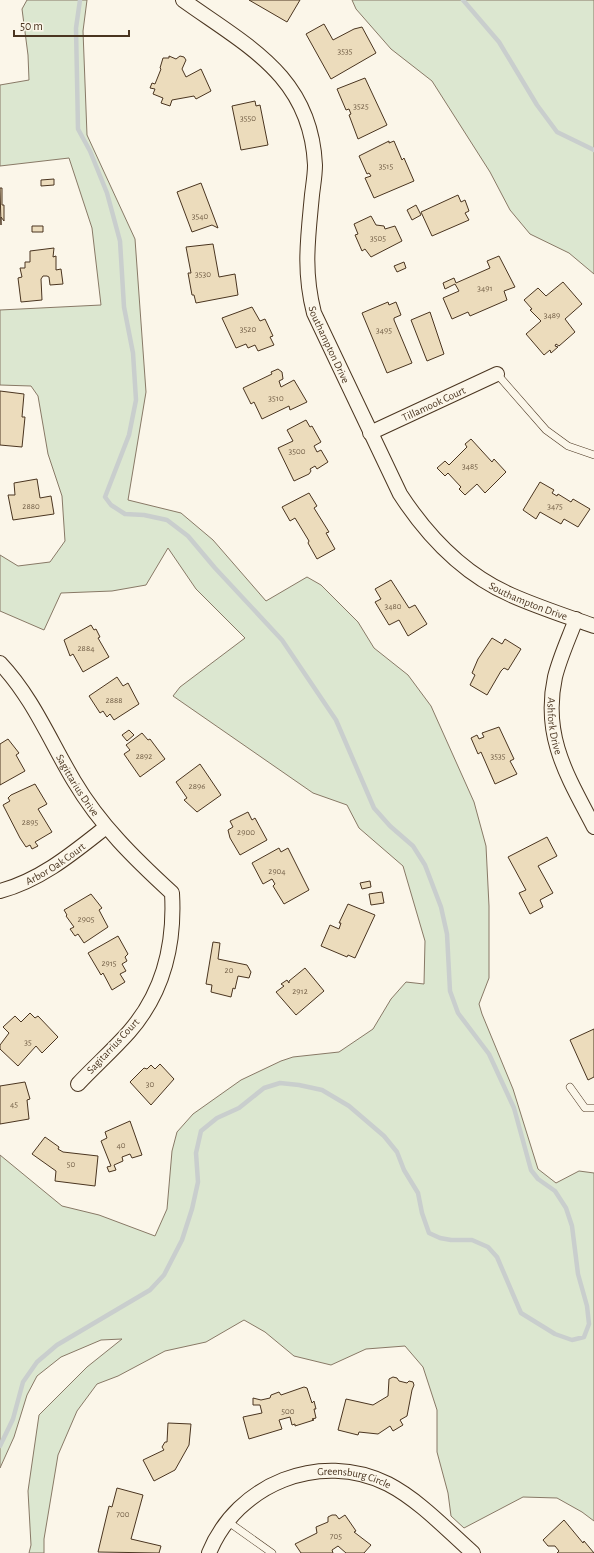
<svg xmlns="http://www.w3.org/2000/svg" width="594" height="1553" viewBox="0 0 594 1553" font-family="'Alegreya Sans',sans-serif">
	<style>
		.green { fill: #dce7d0; stroke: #887966 }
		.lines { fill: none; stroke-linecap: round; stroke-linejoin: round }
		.stream { stroke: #c9cecd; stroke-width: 4.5 }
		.building { fill: #ecdcbc; stroke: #4a3520 }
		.lane-casing { stroke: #4a3520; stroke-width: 8 }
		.street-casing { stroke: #4a3520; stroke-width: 16 }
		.lane { stroke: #fbf6e9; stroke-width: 7 }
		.street { stroke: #fbf6e9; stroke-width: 14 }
		.labels { text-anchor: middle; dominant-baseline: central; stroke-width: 3; stroke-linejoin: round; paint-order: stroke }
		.number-label { font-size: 9px; fill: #725f47 }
		.street-label { font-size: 11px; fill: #4a3520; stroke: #fbf6e9 }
	</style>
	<rect width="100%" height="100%" fill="#fbf6e9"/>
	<!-- green -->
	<path class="green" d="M27 0H87L83 31 87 135 135 239 146 392 128 500 181 513 213 540 266 601 307 577 321 585 358 622 374 648 408 675 431 706 474 802 486 846 489 906V978L479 1004 482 1014 513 1089 538 1169 556 1183 579 1171 594 1173V1521L582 1512 557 1498 523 1497 464 1528 451 1516 448 1493 437 1452V1410L423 1367 405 1346 366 1349 331 1365 294 1356 265 1332 244 1320 206 1342 165 1351 118 1376 97 1384 77 1411 58 1455 44 1539V1553H29L31 1545 28 1491 39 1415 87 1367 122 1339 101 1340 61 1357 37 1376 27 1395 14 1437 0 1468V1155L62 1206 99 1215 155 1236 167 1209 172 1151 177 1132 193 1114 241 1080 281 1061 293 1057 339 1052 373 1029 391 999 406 982 424 984 425 941 403 866 359 828 347 805 313 793 173 696 180 687 245 638 196 589 168 548 146 585 112 591 61 593 44 630 0 611V555L18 566 50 562 65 541 62 496 48 454 38 396 31 386 0 385V310L101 305 92 228 69 158 0 166V85L29 80 28 55 22 9Z
		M352 0H594V274L569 253 530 234 510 210 490 172 432 81 391 49 356 9Z"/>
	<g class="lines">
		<!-- stream -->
		<path class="stream" d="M463 0 499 42 537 105 557 132 594 150
			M0 1446 13 1419 23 1382 37 1362 57 1345 150 1290 164 1275 182 1240 192 1209 198 1182 196 1153 201 1131 217 1118 239 1108 264 1088 280 1083 299 1085 322 1090 349 1106 384 1136 397 1152 404 1170 418 1193 422 1213 429 1233 440 1238 451 1240H472L488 1247 497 1257 521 1313 555 1334 572 1340 584 1337 589 1324 587 1306 578 1274 572 1226 566 1208 555 1191 538 1179 531 1170 514 1108 489 1054 458 1013 450 991 447 934 441 907 425 865 413 846 390 826 374 808 336 720 282 640 215 568 188 536 167 520 144 515 125 514 111 505 105 497 129 435 136 400 133 353 124 307 120 241 107 193 90 151 78 129 76 28 80 0"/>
	</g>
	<!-- building -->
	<path class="building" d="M249 0H300L287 22Z
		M324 24 333 40 354 29 362 27 376 53 331 79 306 34Z
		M169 56 176 59 180 56 184 57 186 60 182 69 186 77 201 69 211 91 196 99 194 96 172 100 170 106 161 103 163 98 153 94 155 89 150 88 152 83 155 84 161 69 160 68 163 58H169Z
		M365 78 387 125 358 139 349 115 351 114 349 109 346 110 337 89Z
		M255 101 256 106 260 105 268 145 241 150 232 106Z
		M389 141V143L394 141 402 160 404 158 414 181 374 198 365 178 371 176 369 173 367 174 359 156Z
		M54 179V185L41 186V180Z
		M201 183 218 228 212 225 192 232 177 192Z
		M0 188H2V205H4V221L1 217V225Z
		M458 195 461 202 465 200 469 211 465 213 469 220 432 236 421 212Z
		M416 205 421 215 412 220 407 210Z
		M371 216 376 225 384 226 385 229 395 226 402 241 371 257 365 249 362 251 355 235 358 234 354 224Z
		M32 226H43V232H32Z
		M213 244 219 277 235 274 238 295 196 303 194 295H192L188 273H191L186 247Z
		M54 248 53 257 56 256V270L61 269 63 284 50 285 49 277 47 276H43L41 279 42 300 21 302 18 278 22 277 20 268H25V262H30V251Z
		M499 256 515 287 504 291 507 300 470 316 468 312 452 319 443 298 459 291 455 284 445 289 443 283 454 278 456 283 490 268 487 261Z
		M404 262 406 268 397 272 394 266Z
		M563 282 582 304 565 319 575 332 559 346 556 344 555 346 558 347 551 353 550 350 544 355 526 334 541 321 530 310 532 309 524 300 538 288 546 296Z
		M388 302 389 305 396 302 401 315 394 318V320L412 363 387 373 362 313Z
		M252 307 260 321 265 319 273 336 270 337 274 345 258 351 255 345 248 348 246 344 236 348 222 318Z
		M430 312 444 354 427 361 411 320Z
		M278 369 282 372 283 379 279 381 281 387 294 380 307 402 290 410 289 406 262 419 254 402 251 404 243 388 272 374 271 372Z
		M0 391 24 394 22 417H25L22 447 0 445Z
		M306 420 310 427 312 426 321 442 314 446 317 452 321 450 328 462 317 469 315 466 310 469 311 471 309 474 294 481 278 448 293 441 287 430Z
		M471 439 492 462 494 459 506 472 485 493 477 484 465 495 459 489 461 487 448 473 445 476 437 468 445 461 449 465 467 447 465 444Z
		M37 479 40 498 51 496 54 514 13 520 8 495H15L14 483Z
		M540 482 554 490 552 493 557 496 558 494 571 502 573 499 590 509 578 527 564 519 561 524 540 512 536 519 523 510Z
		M309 493 317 506 314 508 329 532 326 533 335 549 317 559 308 543 309 541 295 518 290 521 282 507Z
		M391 580 409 608 415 605 427 624 408 636 399 620 389 625 375 602 381 599 375 589Z
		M91 625 94 630 96 629 100 637 98 638 109 657 83 672 73 654 70 656 64 640Z
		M492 638 502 644 505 639 521 649 508 670 504 668 501 671 487 695 470 685 475 675 472 673 478 659Z
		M117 677 123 686 128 683 139 704 114 720 110 714 107 717 103 711 100 713 89 696Z
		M499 727 514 759 510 761 517 774 495 784 481 752 478 754 471 738 477 735 479 739 484 737 482 733Z
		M129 730 134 735 127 741 122 735Z
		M142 733 148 740 150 739 165 759 140 777 124 754 130 750 126 745Z
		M8 739 19 753 16 755 25 771 0 785V744Z
		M200 764 221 795 197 812 184 800 187 798 176 782Z
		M35 784 47 804 38 809 52 832 35 842 38 846 32 849 30 845 26 847 20 838 3 805 10 801 8 798 11 795Z
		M248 812 252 820 255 818 267 840 240 855 230 838 228 830 233 827 230 821Z
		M547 837 557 856 538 866 553 893 540 900 543 907 530 914 519 893 526 890 508 857Z
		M279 848 281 852 288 848 309 890 284 904 273 886 275 884 272 879 263 884 252 863Z
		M370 881 371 887 362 889 360 883Z
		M382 892 384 903 371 905 369 894Z
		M91 894 102 908 99 910 108 927 84 943 78 934 75 936 70 929 74 927 66 916 67 915 64 910Z
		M348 904 375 915 355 958 348 955 347 957 321 946 330 925 339 929 341 923H339Z
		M118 936 128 954 125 957 127 961 122 964 126 971 120 974 125 982 112 990 103 973 101 975 88 953Z
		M213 942 220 943 218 959 247 965 251 972 249 978 238 976 235 989 233 988 231 997 211 992 212 985 206 984Z
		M305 968 324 991 296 1015 276 992 284 986 281 984 287 980 289 983V981Z
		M30 1013 35 1018 38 1016 58 1037 42 1053 36 1046 18 1066 0 1049V1045L9 1033 3 1027 15 1016 21 1022Z
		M594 1029V1077L588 1080 570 1040Z
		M160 1064 174 1079 151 1105 130 1082 144 1068 147 1069 151 1065 155 1069Z
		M25 1082 30 1099 27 1100 29 1119 0 1124V1086Z
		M130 1121 142 1155 132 1158 130 1154 122 1157 123 1161 114 1165 116 1170 109 1172 107 1167 111 1166 101 1141 107 1138 105 1132Z
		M45 1137 59 1147 58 1149 63 1152 98 1156 95 1186 55 1181 56 1171 32 1154Z
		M393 1377 397 1378 399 1381 407 1383 409 1381 413 1382 414 1385 412 1390 407 1416 400 1420 403 1425 393 1431 390 1426 378 1434 359 1432 358 1435 338 1430 346 1399 373 1405 388 1396 389 1379Z
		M304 1387 307 1388 312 1403 314 1401 316 1409H314L316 1418 312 1419 314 1420 295 1426V1424L292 1425 290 1417 279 1420 282 1429 249 1439 243 1417 262 1413 260 1405H253V1398L261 1400 270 1398 271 1395 279 1392 281 1395Z
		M168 1423 191 1424 189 1445 175 1470 154 1481 143 1460 164 1450 162 1447 165 1442H167Z
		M117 1488 143 1495 131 1539 161 1546 159 1553 98 1552 109 1506 112 1507Z
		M332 1515H336L339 1519 345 1515 356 1531 354 1532 371 1545 364 1553H346L338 1546 332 1550 333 1553H301L295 1544 317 1533 316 1527 328 1522V1517Z
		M564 1520 583 1543 584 1541 594 1553H557L559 1551 555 1546H548L543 1540Z"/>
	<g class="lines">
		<defs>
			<path id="lane" d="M497 374 546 430 568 446 594 455
				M570 1087 585 1108H594
				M227 1521 272 1553"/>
			<g id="street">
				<path id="s1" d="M183 0C247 46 311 76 315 165 315 175 313 186 312 195 308 238 303 270 314 313L400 494C428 537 463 574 511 595 538 607 566 616 594 626"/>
				<path id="s2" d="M370 433 497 374"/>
				<path id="s3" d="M576 619C569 638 560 657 555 677 542 737 568 777 594 827"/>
				<path id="s4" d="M0 663C33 698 50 741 74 781 100 825 135 859 172 893 175 944 163 993 129 1032 113 1050 95 1066 78 1084"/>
				<path id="s5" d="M0 891C41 880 73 853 106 827"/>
				<path id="s6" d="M209 1553C237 1484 320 1450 388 1484 419 1500 447 1530 473 1553"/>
			</g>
		</defs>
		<!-- lane casing -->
		<use href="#lane" class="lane-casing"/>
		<!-- street casing -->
		<use href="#street" class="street-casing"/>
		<!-- lane -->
		<use href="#lane" class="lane"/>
		<!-- street -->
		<use href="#street" class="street"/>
	</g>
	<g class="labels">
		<!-- number labels -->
		<g class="number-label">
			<text x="345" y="51">3535</text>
			<text x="361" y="106">3525</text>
			<text x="248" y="118">3550</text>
			<text x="386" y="166">3515</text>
			<text x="200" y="216">3540</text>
			<text x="378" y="238">3505</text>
			<text x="203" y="274">3530</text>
			<text x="485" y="288">3491</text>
			<text x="552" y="315">3489</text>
			<text x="248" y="329">3520</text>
			<text x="384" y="330">3495</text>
			<text x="276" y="398">3510</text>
			<text x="297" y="451">3500</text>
			<text x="470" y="466">3485</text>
			<text x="31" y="506">2880</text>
			<text x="555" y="506">3475</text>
			<text x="393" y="606">3480</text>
			<text x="86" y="648">2884</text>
			<text x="114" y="700">2888</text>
			<text x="144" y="756">2892</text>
			<text x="498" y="756">3535</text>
			<text x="197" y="786">2896</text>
			<text x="30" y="822">2895</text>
			<text x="246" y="832">2900</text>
			<text x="277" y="871">2904</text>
			<text x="86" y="919">2905</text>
			<text x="109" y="963">2915</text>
			<text x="229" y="970">20</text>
			<text x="300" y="991">2912</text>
			<text x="28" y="1042">35</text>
			<text x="150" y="1084">30</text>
			<text x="14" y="1104">45</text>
			<text x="121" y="1145">40</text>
			<text x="71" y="1164">50</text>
			<text x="288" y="1411">500</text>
			<text x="123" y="1514">700</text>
			<text x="336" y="1536">705</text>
		</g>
		<!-- street labels -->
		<g class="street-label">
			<text stroke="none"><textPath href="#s1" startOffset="405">Southampton Drive</textPath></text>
			<text stroke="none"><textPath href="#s2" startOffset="70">Tillamook Court</textPath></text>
			<text stroke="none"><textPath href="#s1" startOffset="741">Southampton Drive</textPath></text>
			<text stroke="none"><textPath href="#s3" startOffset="111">Ashfork Drive</textPath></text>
			<text stroke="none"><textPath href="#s4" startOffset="145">Sagittarius Drive</textPath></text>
			<text stroke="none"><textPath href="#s5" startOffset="62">Arbor Oak Court</textPath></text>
			<text transform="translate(113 1046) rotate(-47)">Sagitarrius Court</text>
			<text stroke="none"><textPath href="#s6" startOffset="180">Greensburg Circle</textPath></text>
		</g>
	</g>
	<!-- scale -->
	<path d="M14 30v6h115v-6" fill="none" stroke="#4a3520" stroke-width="2"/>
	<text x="20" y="30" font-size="12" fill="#4a3520" stroke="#fbf6e9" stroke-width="3" paint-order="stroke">50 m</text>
</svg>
